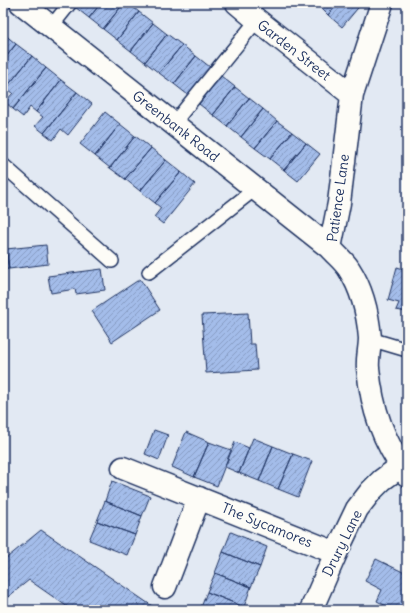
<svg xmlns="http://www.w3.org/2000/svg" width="410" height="613" viewBox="0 0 410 613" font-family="Delius,sans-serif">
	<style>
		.building { fill: url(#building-hatch); stroke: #1b2f5e }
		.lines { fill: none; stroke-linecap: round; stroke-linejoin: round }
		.service-casing { stroke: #1b2f5e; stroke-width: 16 }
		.minor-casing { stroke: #1b2f5e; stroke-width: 25 }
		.service { stroke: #fdfcf7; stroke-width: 13 }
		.minor { stroke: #fdfcf7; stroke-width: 22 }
		.labels { text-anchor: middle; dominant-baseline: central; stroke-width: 4; stroke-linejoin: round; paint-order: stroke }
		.street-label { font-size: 14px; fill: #1b2f5e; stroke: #fdfcf7 }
	</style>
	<defs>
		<pattern id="building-hatch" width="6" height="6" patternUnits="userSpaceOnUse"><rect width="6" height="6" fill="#a4bdea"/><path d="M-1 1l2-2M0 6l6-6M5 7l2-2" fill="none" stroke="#859ac1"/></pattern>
	</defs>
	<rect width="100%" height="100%" fill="#e2e9f3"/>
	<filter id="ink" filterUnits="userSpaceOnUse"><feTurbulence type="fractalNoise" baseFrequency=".025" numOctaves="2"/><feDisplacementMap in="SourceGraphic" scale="8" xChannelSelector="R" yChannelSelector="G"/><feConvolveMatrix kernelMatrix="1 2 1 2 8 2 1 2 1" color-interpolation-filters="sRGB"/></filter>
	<g filter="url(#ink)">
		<!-- building -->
		<path class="building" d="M78 3H101L89 18 75 7Z
			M101 3H124L103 29 89 18Z
			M124 3H128L139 12 117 40 103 29Z
			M316 3H339L328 15Z
			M339 3H362L342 27 328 15Z
			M139 12 153 23 131 51 117 40Z
			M153 23 167 34 145 62 131 51Z
			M3 33 16 44 3 61Z
			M167 34 182 45 159 73 145 62Z
			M16 44 32 56 6 88 3 85V61Z
			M182 45 196 56 174 84 159 73Z
			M32 56 46 68 13 109 5 102 13 93 6 88Z
			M196 56 210 67 188 95 174 84Z
			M46 68 61 80 36 112 30 107 23 117 13 109Z
			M221 76 235 87 213 115 199 104Z
			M61 80 77 92 44 133 35 126 43 117 36 112Z
			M235 87 249 98 227 126 213 115Z
			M77 92 92 104 68 135 61 129 53 140 44 133Z
			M249 98 263 109 241 137 227 126Z
			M263 109 277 121 255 148 241 137Z
			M105 112 120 124 95 156 80 144Z
			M277 121 292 132 270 159 255 148Z
			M120 124 135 136 110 168 95 156Z
			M292 132 306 143 284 170 270 159Z
			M135 136 151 148 125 179 110 168Z
			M306 143 320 154 298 181 284 170Z
			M151 148 166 160 140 191 125 179Z
			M166 160 181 172 155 203 140 191Z
			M181 172 195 184 163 224 154 217 161 208 155 203Z
			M46 245 48 264 9 269 6 249Z
			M6 249 9 269 3 270V250Z
			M397 267 407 270V312L396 310 399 303 388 300Z
			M102 269 105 290 76 294 75 289 51 293 48 276Z
			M140 279 160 310 112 342 92 311Z
			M248 313 250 344H255L257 370 206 373 202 315Z
			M154 430 168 435 159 460 145 454Z
			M186 432 209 442 194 477 172 467Z
			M253 438 273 446 259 481 239 473Z
			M209 442 231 450 217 486 194 477Z
			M235 442 249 448 239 473 225 467Z
			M273 446 293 454 278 489 259 481Z
			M293 454 312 461 298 497 278 489Z
			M112 481 150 496 142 516 105 501Z
			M105 501 142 516 135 535 97 521Z
			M97 521 135 535 127 555 89 540Z
			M41 530 158 610H72L29 580 3 601V561Z
			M231 532 267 547 260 567 223 552Z
			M223 552 260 567 251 587 215 573Z
			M376 559 407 574V610H394L377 601 382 590 365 581Z
			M215 573 251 587 244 607 207 592Z
			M207 592 244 607 242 610H200Z"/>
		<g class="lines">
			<defs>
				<path id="service" d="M51 27 70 3
					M173 124 257 20
					M3 165 112 261
					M149 272 255 189
					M370 339 407 350"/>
				<path id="minor" d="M21 3 330 248
					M237 3 257 20 352 95
					M382 3 352 95 339 203 330 248C336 255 344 261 349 269 362 289 368 314 370 338 370 348 367 358 368 368 372 410 383 440 407 475
					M123 468 336 553
					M165 587 199 498
					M311 610 336 553 357 509 371 491 382 480 401 466"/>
			</defs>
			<!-- service casing -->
			<use href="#service" class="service-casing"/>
			<!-- minor casing -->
			<use href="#minor" class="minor-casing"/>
			<!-- service -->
			<use href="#service" class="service"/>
			<!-- minor -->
			<use href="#minor" class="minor"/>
		</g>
	</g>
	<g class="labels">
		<!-- street labels -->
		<g class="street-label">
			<text transform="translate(294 50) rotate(38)">Garden Street</text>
			<text transform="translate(176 126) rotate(38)">Greenbank Road</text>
			<text transform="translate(338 198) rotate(-82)">Patience Lane</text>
			<text transform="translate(267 525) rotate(22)">The Sycamores</text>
			<text transform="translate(342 543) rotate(-64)">Drury Lane</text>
		</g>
	</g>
	<!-- margin -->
	<rect width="410" height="613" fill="none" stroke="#fdfcf7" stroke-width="16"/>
	<rect x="8" y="8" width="394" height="597" fill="none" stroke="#1b2f5e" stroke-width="1.5" filter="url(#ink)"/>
</svg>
